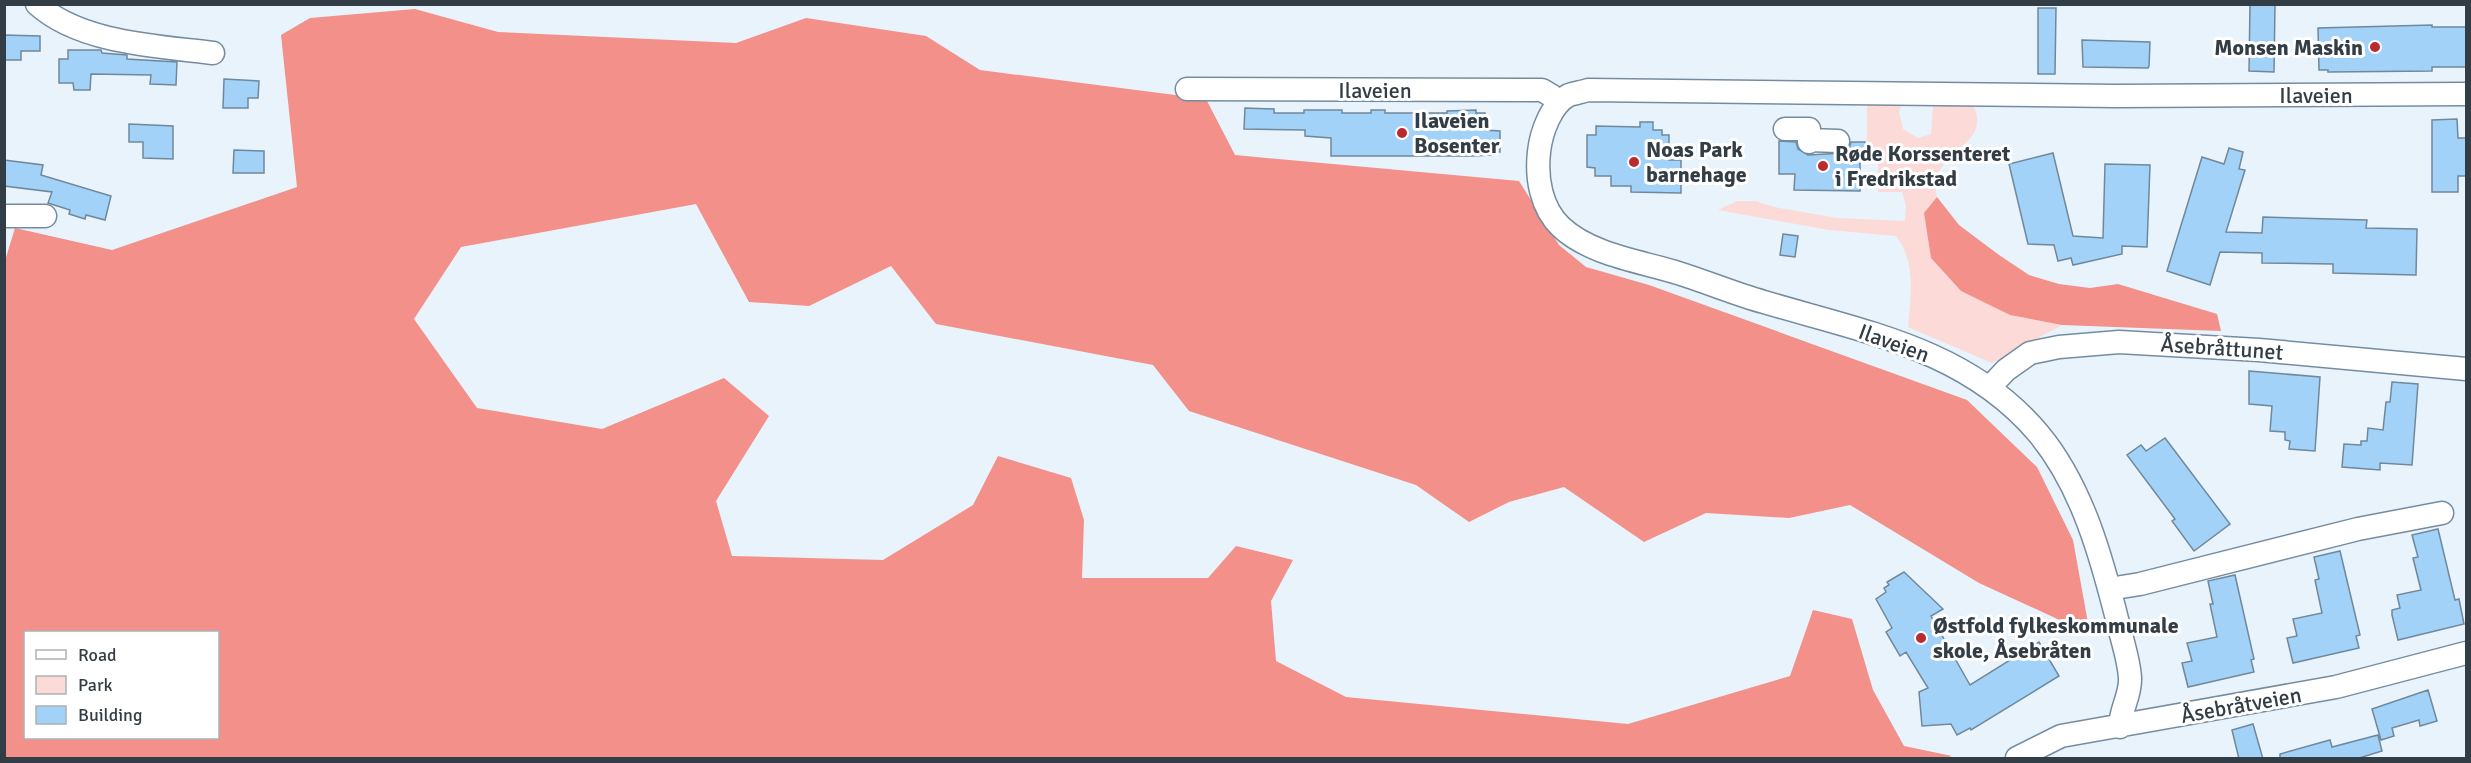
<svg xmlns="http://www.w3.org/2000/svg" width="2471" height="763" viewBox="0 0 2471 763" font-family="Signika,sans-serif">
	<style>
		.green { fill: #fcdad7 }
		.forest { fill: #f29089; fill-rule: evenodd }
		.building { fill: #a3d2f8; stroke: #70889b; stroke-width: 1.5 }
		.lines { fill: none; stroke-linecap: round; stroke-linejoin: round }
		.minor-casing { stroke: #758ca0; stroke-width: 25 }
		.minor { stroke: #fff; stroke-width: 22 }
		.poi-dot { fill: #ba2a2f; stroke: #fff; stroke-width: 2 }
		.labels { text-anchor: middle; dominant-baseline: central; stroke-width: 6; stroke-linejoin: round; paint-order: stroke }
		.poi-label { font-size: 22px; font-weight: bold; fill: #333d46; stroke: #fff; text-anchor: start }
		.street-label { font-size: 22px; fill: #333d46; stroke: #fff }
	</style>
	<rect width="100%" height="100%" fill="#e9f3fc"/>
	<!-- green -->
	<path class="green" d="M1870 101 1902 102 1899 112 1903 129 1918 138 1931 134 1933 106 1973 105C1995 148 1924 152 1937 197L1924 213 1931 258 1961 291 2010 315 2062 325 1992 363 1908 327C1911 296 1916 261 1896 236L1829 230 1718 210 1737 201H1755L1774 207 1837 218 1905 221 1906 206 1902 192H1878V159L1867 153V105Z"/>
	<!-- forest -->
	<path class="forest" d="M415 9 498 32 736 43 806 18 926 36 980 70 1206 99 1235 155 1519 181 1559 245 1586 267 1649 285 1967 400 2037 467 2073 540 2090 634 1979 583 1850 505 1789 518 1706 513 1644 542 1564 487 1509 502 1469 522 1416 485 1189 411 1153 365 936 324 891 266 809 306 749 302 696 204 461 247 414 319 477 408 602 429 724 378 769 416 716 501 732 556 883 560 973 505 998 456 1071 478 1084 520 1082 578H1208L1236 546 1293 560 1271 601 1276 661 1346 697 1628 724 1790 676 1813 610 1852 619 1873 690 1904 746 1952 756 1945 758H5L4 264 15 228 112 250 297 187 281 35 310 18ZM26 632H218V738H26Z
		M1937 197 1959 225 1999 255 2029 275 2059 284 2090 288 2118 284 2217 314 2221 331 2062 325 2010 315 1961 291 1931 258 1924 213Z"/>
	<!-- building -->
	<path class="building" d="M2250 4 2275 5 2274 72 2249 71Z
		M2038 8H2056L2055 74H2038Z
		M2432 25V27H2466V67H2432V71L2328 72V70H2319L2318 28Z
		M4 35 40 36V51H21V60H4Z
		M2082 40 2150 42 2149 66 2148 68 2083 67Z
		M68 50H101L102 53 127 55V59L177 62 176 85 150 84 151 75 91 74 90 90H74L73 83H59V59H68Z
		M224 79 259 81 258 98H248V108H223Z
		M1245 108 1274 109V113H1304V110H1342V113H1371V110H1385V113H1447V111L1476 110V113H1485V130L1500 131V152H1493V155L1470 156H1331V138L1305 136V130L1244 129Z
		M2457 119 2458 138H2466V176H2458V192H2432V120Z
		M1640 122H1653V130H1662V135H1669V160H1681V193L1631 192V186H1611V176H1595V168L1587 167V135H1596V126L1640 127Z
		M129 124 173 126V159L143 158V142H129Z
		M1779 141 1796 142 1798 149 1808 155 1844 153 1849 149 1851 142H1865V158H1860V191L1794 190 1795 174H1779Z
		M2229 148 2243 152 2239 169 2245 170 2226 232 2262 233 2263 217 2367 220 2366 228 2417 229 2416 275 2333 273V264L2262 263V253L2220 252 2210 285 2167 271 2202 157 2224 164Z
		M234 150 264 151V173H233Z
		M2053 153 2073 236 2103 238 2105 164 2150 165 2147 247 2122 246V254L2073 265 2071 258 2058 261 2054 245 2028 244 2009 164Z
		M4 160 43 165 41 175 111 196 105 220 86 215 85 219 69 214 70 210 48 203 52 192 4 186Z
		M1783 234 1798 236 1795 257 1780 255Z
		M2249 371 2320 377 2315 451 2289 449 2290 441 2285 440V432L2270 431 2272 406 2249 404Z
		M2392 382 2418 384 2412 465 2380 463V470L2342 467 2344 444 2361 445V441H2367L2368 428 2383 430 2386 402H2390Z
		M2165 438 2230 524 2194 551 2172 521 2175 519 2127 455 2141 445 2146 451Z
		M2438 529 2455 600 2459 599 2464 624 2398 640 2392 615V610L2400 608 2397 595 2421 590 2413 558 2418 557 2412 535Z
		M2340 551 2360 635 2356 636 2359 648 2293 663 2287 638 2297 636 2293 619 2322 613 2315 580 2319 579 2314 557Z
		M1904 572 1943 609 1931 616 1970 685 2039 642 2059 676 1971 730 1970 728 1957 735 1951 724 1922 726 1919 692 1928 688 1906 652 1900 656 1886 632 1892 628 1876 599 1886 592 1884 588 1889 585 1887 582Z
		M2235 575 2254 659 2251 660 2254 672 2188 687 2182 663 2192 661 2187 643 2217 637 2210 604H2213L2208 581Z
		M2428 690 2437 721 2420 726 2419 720 2392 728 2394 736 2381 740 2372 709Z
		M2253 724 2263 759H2239L2232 730Z
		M2378 735 2382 751 2356 759H2280V754L2330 740 2332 747Z"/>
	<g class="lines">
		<defs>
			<path id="minor" d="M37 4C80 43 157 46 213 53
				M1187 89 1542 90 1552 96 1557 104
				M1785 129H1809V142
				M1809 140 1838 141
				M4 216H45
				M1990 387 2006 370 2030 353 2059 347 2119 342 2259 350 2466 369
				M2109 589 2140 584 2358 529 2442 513
				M2120 727C2120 710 2131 695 2130 678 2129 660 2122 640 2118 623 2102 559 2082 485 2038 433 1967 349 1864 332 1764 302 1735 294 1707 282 1678 273 1640 261 1591 255 1561 227 1541 208 1536 178 1539 152 1541 133 1551 104 1569 95 1575 93 1582 92 1588 90L2116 96 2466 94
				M2017 758 2061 736 2336 687 2466 653"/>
		</defs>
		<!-- minor casing -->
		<use href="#minor" class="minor-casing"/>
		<!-- minor -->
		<use href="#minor" class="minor"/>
	</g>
	<!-- markers -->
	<g class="poi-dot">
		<circle cx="2375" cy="47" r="6"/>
		<circle cx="1402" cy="133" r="6"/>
		<circle cx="1634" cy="162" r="6"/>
		<circle cx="1823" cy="166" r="6"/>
		<circle cx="1921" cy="638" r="6"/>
	</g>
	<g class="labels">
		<!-- poi labels -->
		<g class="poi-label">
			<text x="2363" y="47" text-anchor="end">Monsen Maskin</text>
			<text x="1414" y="120">Ilaveien<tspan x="1414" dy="25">Bosenter</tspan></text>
			<text x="1646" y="149">Noas Park<tspan x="1646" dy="25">barnehage</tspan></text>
			<text x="1835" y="153">Røde Korssenteret<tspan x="1835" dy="25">i Fredrikstad</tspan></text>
			<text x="1933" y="625">Østfold fylkeskommunale<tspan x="1933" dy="25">skole, Åsebråten</tspan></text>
		</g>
		<!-- street labels -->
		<g class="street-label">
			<text x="1375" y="90">Ilaveien</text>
			<text x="2316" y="95">Ilaveien</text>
			<text transform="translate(1894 343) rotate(20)">Ilaveien</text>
			<text transform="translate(2222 348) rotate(4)">Åsebråttunet</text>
			<text transform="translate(2241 705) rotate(-10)">Åsebråtveien</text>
		</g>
	</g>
	<!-- border -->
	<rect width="2471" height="763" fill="none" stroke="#333d46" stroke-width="12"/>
	<!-- legend -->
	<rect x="24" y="631" width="195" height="108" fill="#ffffff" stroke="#adb1b5" stroke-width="1.5"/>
	<rect x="36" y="650" width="30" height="9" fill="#ffffff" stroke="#adb1b5" stroke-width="1.5"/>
	<text x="78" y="661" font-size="18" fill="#333d46">Road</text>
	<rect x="36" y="676" width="30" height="18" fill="#fcdad7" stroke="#adb1b5" stroke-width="1.5"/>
	<text x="78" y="691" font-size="18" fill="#333d46">Park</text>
	<rect x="36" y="706" width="30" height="18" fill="#a3d2f8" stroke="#adb1b5" stroke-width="1.5"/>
	<text x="78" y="721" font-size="18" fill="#333d46">Building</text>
</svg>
